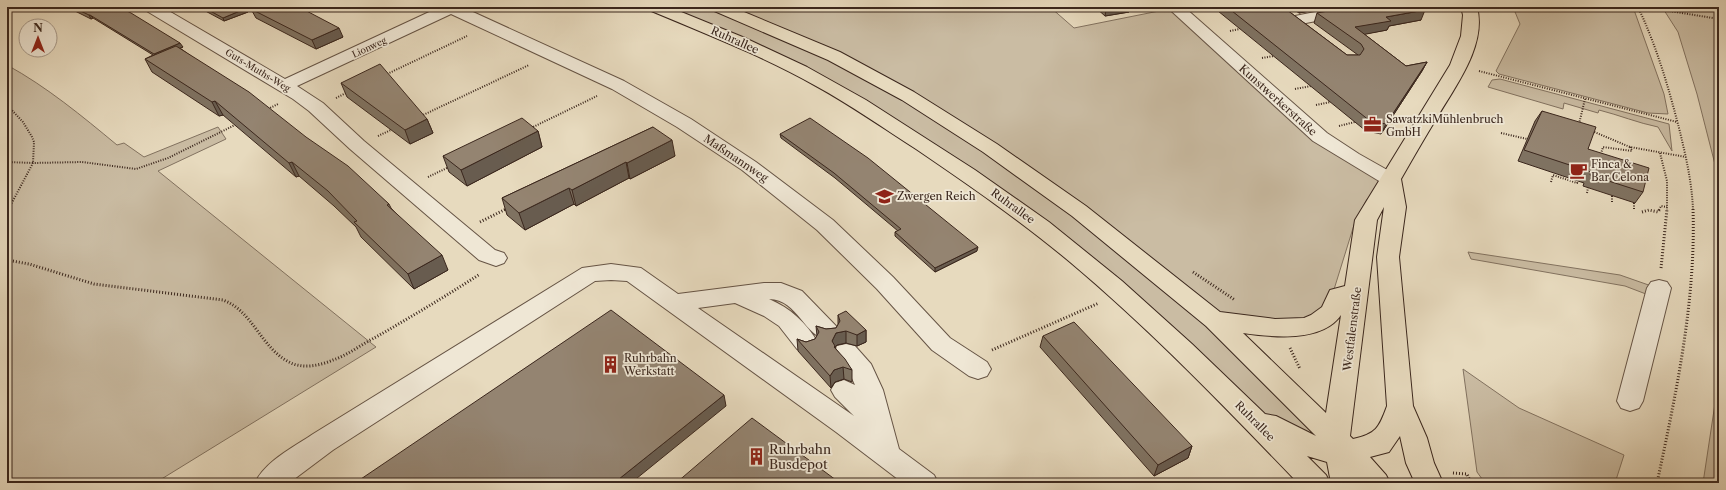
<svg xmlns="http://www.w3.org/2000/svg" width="1726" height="490" viewBox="0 0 1726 490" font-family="'Libre Caslon Text',serif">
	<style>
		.green { fill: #cabca3; stroke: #827260 }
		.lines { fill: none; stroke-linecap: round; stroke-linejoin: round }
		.minor-casing { stroke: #665445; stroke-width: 2 }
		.major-casing { stroke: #3b271d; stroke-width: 2 }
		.path-far1 { stroke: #3b271d; stroke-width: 2; stroke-dasharray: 1 1.5; stroke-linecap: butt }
		.path { stroke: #3b271d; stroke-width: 3; stroke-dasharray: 1 2; stroke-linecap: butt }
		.minor { fill: #efe7d5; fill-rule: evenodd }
		.major { fill: #e7dabe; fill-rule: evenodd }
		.wall { fill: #7f7261; stroke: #3b271d }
		.shaded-wall { fill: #685c4f; stroke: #3b271d }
		.building { fill: #948471; stroke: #3b271d }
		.labels { text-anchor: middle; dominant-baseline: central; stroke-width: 3.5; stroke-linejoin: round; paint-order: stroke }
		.far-street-label { font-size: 9px; fill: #3b271d; stroke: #efe7d5 }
		.street-label { font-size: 11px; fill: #3b271d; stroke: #efe7d5 }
		.poi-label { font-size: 11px; fill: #3b271d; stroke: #efe7d5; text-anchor: start }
		.near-poi-label { font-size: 13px; fill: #3b271d; stroke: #efe7d5; text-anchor: start }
	</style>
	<rect width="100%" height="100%" fill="#e7dabe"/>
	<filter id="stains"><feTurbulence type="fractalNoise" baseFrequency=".005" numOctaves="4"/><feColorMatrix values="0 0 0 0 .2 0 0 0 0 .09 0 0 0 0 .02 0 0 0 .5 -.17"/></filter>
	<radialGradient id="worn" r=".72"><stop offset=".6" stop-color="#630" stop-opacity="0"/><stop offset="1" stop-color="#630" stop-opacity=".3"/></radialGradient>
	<!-- green -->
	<path class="green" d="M657 7H717L834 56 1077 212 1321 428 1317 444 1274 422 1123 293 878 114Z
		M719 7H1050L1074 28 1174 8 1271 96 1389 180 1367 199 1354 225 1327 312 1314 323 1216 319 909 95Z
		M1513 7H1633L1664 94 1668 114 1648 113 1499 74 1496 71 1520 24Z
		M1662 7H1719V180L1697 94 1678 32Z
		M7 65C47 87 82 116 117 145L124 143 144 157 218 127 226 139 158 171 376 347 155 483H7Z
		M1500 79 1669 124 1672 151 1658 127C1638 123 1619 115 1599 110L1598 113 1564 103 1563 109 1488 87 1492 80Z
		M1468 252 1620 275 1660 289 1659 299 1625 286 1471 259Z
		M1463 369 1519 408 1624 455 1615 483H1485L1477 472Z
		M1719 377V483H1703Z"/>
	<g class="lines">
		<defs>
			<path id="minor" d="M143 7H162L285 79 440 7H462L624 81 691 119 756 162 833 220 893 277 950 338 987 362 991 369 987 376 978 379 969 376 932 350 877 289 817 230 742 170 677 127 612 89 451 14 297 86 323 103 364 141 495 250 504 253 507 258 504 263 496 266 479 260 350 149 309 111 293 99 145 10Z
				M1167 7H1184L1327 133 1359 154 1398 176 1401 180 1398 184 1391 186 1384 184 1313 141Z
				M1340 7H1364L1361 12 1296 25 1290 23 1288 20 1290 17Z
				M611 264 641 268 678 294 764 283H781L802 291 836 326 839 332 836 338C806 347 801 299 769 299 790 308 807 323 818 343L815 349 806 352 797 349 779 326 764 316 735 303 698 308 854 416 835 397 831 390 835 383 844 380 855 385 851 376 834 353 837 346 846 344 855 346 871 364 883 390 899 449 934 475 938 483H903L836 432 627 281 611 280 595 281 333 450 289 483H255C265 461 294 447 313 434L582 268Z
				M1659 280 1667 282 1671 288 1643 401 1639 408 1630 411 1621 408 1617 401 1647 288 1651 282Z"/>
			<path id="major" d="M647 7H669L745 38 807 67 866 100 975 170 1049 222 1122 281 1192 344 1265 414 1276 416 1316 436 1206 326 1072 216 983 152 902 100 828 60 712 10 710 7H732L840 52 914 92 997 144 1086 206 1220 312 1275 319 1304 318 1311 315 1322 307 1330 290 1345 286 1355 220 1450 65 1461 36 1463 15 1461 7H1477C1487 45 1456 85 1438 116 1425 137 1413 158 1401 179L1406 207 1399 257 1413 406 1427 438 1434 463 1443 483H1415L1406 463 1400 436 1389 452 1370 457 1386 475 1390 483H1331L1327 462 1307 456 1326 475 1330 483H1298C1225 407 1151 330 1070 262 1021 221 969 185 916 149 883 128 851 105 816 86 763 56 706 34 649 10ZM1384 207 1377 257 1387 406C1379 428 1376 434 1353 439L1350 436 1377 220ZM1341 315 1326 413 1243 333C1271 337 1322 343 1341 315Z"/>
		</defs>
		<!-- minor casing -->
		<use href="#minor" class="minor-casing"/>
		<!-- major casing -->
		<use href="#major" class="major-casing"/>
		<!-- path-far1 -->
		<path class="path-far1" d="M1130 7 1135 12
			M1638 7C1657 47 1669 89 1680 132 1686 157 1692 183 1693 210
			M1645 7 1719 19
			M1230 31 1240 29
			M1262 58 1274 56
			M1479 71 1677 122
			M385 75 467 36
			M1295 89 1311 86
			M336 98 348 92
			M7 105 23 122 32 137 34 142 33 163 7 162
			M1316 105 1331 102
			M268 109 278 104
			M421 116 529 65
			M1579 124 1585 99
			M1339 126 1355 122
			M531 128 597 96
			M1592 131 1630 147 1686 157
			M1501 133 1527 139
			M378 136 393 129
			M1660 153 1667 181V210
			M1601 154 1603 147 1632 151 1630 147
			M428 177 449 167
			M1551 182 1553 175 1577 183 1578 181
			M1587 193 1588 187
			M1612 196V202
			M1634 203V209
			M8 210 33 163 82 162 136 169 168 158 237 124
			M504 210 508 208
			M1659 210 1661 206 1667 207"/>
		<!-- path -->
		<path class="path" d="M7 212 9 209
			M1642 212 1649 210 1658 212 1660 209
			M480 222 506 209
			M7 260 29 264 94 284 223 300C253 311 261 348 289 362 302 369 319 366 333 360 348 355 362 344 376 337 411 317 446 296 480 274
			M1661 268 1667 209
			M1193 272 1235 300
			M1290 348 1300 369
			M992 350 1099 303
			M1453 473 1467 474 1471 483
			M1657 483C1676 394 1696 301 1693 209"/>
		<!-- minor -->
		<use href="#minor" class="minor"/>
		<!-- major -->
		<use href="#major" class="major"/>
	</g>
	<!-- wall -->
	<path class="wall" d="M67 7H119L183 47 180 48 389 204 391 208 448 270 414 289 361 237 356 227 334 206 299 176 296 177 223 115 219 116 152 72 145 59 153 55 93 18 91 19Z
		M198 7H245L247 8 248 12 224 21Z
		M1095 7H1130L1129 12 1105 16Z
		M1213 7H1283L1347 55H1358L1314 23 1317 13 1421 20 1389 26 1387 30 1364 34 1406 66 1427 62 1422 71 1381 134 1366 131Z
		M1290 7H1332L1299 13Z
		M251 9 343 37 316 49 256 18Z
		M341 83 427 119 433 133 410 144 347 97Z
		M1542 111 1588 149 1643 192 1635 203 1583 186 1584 183 1518 161 1535 121Z
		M653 127 675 156 630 179 629 178 576 206 574 204 525 230 507 215 502 198Z
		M538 131 542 147 467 186 449 172 443 156Z
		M780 134 977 251 935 272 895 236V232L898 231 835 178 781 138Z
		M838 315 866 330V342L857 346 846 343 837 345 835 347 836 349 852 370V382L844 379 835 382 831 388 798 351 797 339 806 342 815 339 817 336 816 326 826 329 836 328 838 325Z
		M1043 336 1192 446 1188 458 1154 476 1040 347Z"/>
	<!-- shaded-wall -->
	<path class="shaded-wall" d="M1123 7H1130L1129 12 1105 16 1106 10Z
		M1302 7H1332L1299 13Z
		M247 8 248 12 224 21 223 18Z
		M1425 10 1421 20 1389 26 1387 30 1351 37 1355 27 1386 17Z
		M89 15H90L93 18 91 19Z
		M339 28 343 37 316 49 312 40Z
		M180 43 183 47 156 58 154 54Z
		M1427 62 1422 71 1381 134 1386 124Z
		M215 101 223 115 219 116 212 102Z
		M427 119 433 133 410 144 405 130Z
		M538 131 542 147 467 186 461 170Z
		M672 140 675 156 630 179 627 163Z
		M292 162 299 176 296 177 289 163Z
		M626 162 629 178 576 206 572 190Z
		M569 188 574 204 525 230 519 213Z
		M978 247 977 251 935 272V268Z
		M442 255 448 270 414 289 408 274Z
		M866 330V342L857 346V335Z
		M846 331V343L837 345 835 347 836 358 832 341 836 333Z
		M843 367 844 379 835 382 831 388 830 376 834 370Z
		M724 395 726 406 631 483H614Z
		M1192 446 1188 458 1154 476 1158 465Z"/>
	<!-- building -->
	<path class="building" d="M72 7H119L131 13 180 43 154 54 90 15H89Z
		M203 7H245L247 8 223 18Z
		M256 7H299L339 28 312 40 251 9Z
		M1103 7H1123L1106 10Z
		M1227 7H1283L1347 55H1360L1364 49 1361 44 1317 13 1350 7H1420L1425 10 1386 17 1391 21 1355 27 1406 66 1427 62 1386 124 1370 121Z
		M176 46 249 92 306 137 348 166 389 204 387 205 442 255 408 274 354 222 357 221 328 191 292 162 289 163 215 101 212 102 145 59Z
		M380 64 427 119 405 130 341 83Z
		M1542 111 1596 127 1588 149 1649 168 1643 192 1590 175 1591 172 1524 150Z
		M522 118 538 131 461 170 443 156Z
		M810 118 868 158 978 247 935 268 895 232 901 229 834 173 780 134Z
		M653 127 672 140 627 163 626 162 572 190 569 188 519 213 502 198Z
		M611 310 724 395 614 483H355Z
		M846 311 866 330 857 335 846 331 836 333 832 341 835 346 834 347 845 359 852 370 843 367 834 370 830 376 797 339 806 342 815 339 819 332 816 326 826 329 836 328 840 321 838 315Z
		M1074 322 1192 446 1158 465 1043 336Z
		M752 418 840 483H676Z"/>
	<!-- icons -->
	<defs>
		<symbol id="office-bare" viewBox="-9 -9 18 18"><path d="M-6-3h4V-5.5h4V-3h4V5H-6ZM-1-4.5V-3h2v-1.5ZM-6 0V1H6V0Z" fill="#8f2418" stroke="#efe7d5" stroke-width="2.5" paint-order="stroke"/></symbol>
		<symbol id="cafe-bare" viewBox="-9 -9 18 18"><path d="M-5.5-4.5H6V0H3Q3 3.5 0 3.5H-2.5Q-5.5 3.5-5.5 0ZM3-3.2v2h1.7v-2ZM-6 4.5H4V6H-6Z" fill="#8f2418" stroke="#efe7d5" stroke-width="2.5" paint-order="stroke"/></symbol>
		<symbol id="school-bare" viewBox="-9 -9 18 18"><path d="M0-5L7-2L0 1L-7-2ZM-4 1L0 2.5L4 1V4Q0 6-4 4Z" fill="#8f2418" stroke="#efe7d5" stroke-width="2.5" paint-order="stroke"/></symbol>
		<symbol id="building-bare" viewBox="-9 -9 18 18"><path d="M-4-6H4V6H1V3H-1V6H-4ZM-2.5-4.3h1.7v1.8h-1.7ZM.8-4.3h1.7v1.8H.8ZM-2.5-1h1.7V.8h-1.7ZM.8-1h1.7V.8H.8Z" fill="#8f2418" stroke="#efe7d5" stroke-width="2.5" paint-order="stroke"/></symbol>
	</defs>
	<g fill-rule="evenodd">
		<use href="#office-bare" x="1360" y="112" width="25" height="25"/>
		<use href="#cafe-bare" x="1566" y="158" width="25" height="25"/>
		<use href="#school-bare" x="872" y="184" width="25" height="25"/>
		<use href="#building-bare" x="598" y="352" width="25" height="25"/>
		<use href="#building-bare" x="744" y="444" width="25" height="25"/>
	</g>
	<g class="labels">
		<!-- far-street labels -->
		<g class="far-street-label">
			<text transform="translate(369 47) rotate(-25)">Lionweg</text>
			<text transform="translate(258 70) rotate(31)">Guts-Muths-Weg</text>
		</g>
		<!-- street labels -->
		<g class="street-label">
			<text transform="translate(735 40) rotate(24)">Ruhrallee</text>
			<text transform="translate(1278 100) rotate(42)">Kunstwerkerstraße</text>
			<text transform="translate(736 158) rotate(34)">Maßmannweg</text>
			<text transform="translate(1013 206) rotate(36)">Ruhrallee</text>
			<text transform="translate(1352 329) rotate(-83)">Westfalenstraße</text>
			<text transform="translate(1255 421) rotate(45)">Ruhrallee</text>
		</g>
		<!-- poi labels -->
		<g class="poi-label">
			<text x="1386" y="119">SawatzkiMühlenbruch<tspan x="1386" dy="13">GmbH</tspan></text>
			<text x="1591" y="164">Finca &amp;<tspan x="1591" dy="13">Bar Celona</tspan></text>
			<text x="897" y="196">Zwergen Reich</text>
			<text x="624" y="358">Ruhrbahn<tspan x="624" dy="13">Werkstatt</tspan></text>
		</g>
		<!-- near-poi labels -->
		<g class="near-poi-label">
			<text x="769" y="449">Ruhrbahn<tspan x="769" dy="15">Busdepot</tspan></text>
		</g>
	</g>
	<!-- margin -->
	<rect width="1726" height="490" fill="none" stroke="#e7dabe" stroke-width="24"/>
	<rect x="8" y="8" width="1710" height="474" fill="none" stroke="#3b271d" stroke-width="2"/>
	<rect x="12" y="12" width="1702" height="466" fill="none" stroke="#3b271d"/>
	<!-- north arrow -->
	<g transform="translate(38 38)"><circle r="19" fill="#efe7d5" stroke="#a79a8b"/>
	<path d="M0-3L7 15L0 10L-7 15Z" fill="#8f2418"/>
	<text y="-6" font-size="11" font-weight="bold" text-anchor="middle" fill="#3b271d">N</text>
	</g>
	<rect width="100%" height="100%" filter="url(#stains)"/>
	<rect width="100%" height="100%" fill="url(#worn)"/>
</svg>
